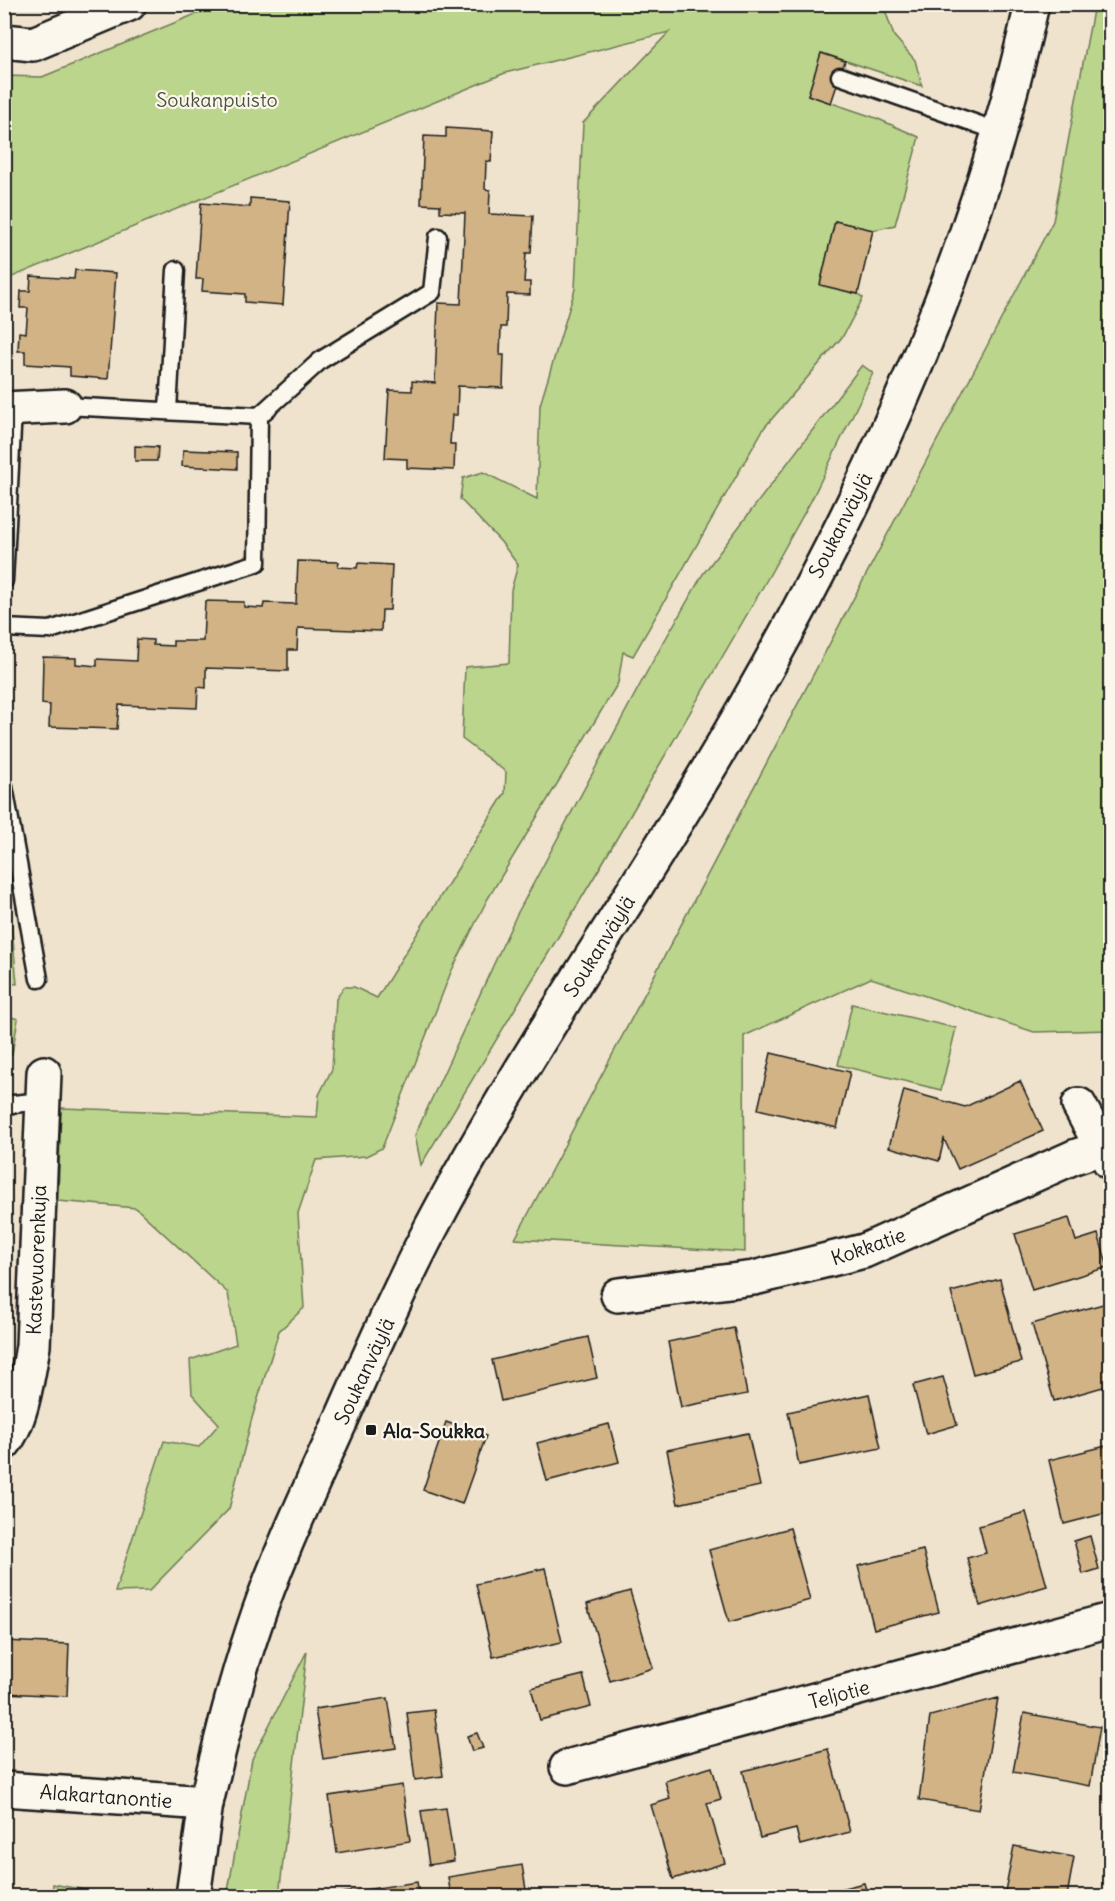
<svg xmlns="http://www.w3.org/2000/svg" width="1115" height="1901" viewBox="0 0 1115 1901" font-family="Delius,sans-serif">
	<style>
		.green { fill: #bbd58c; stroke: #6c7854; stroke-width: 1.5 }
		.building { fill: #d2b386; stroke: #1c1c1c; stroke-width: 1.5 }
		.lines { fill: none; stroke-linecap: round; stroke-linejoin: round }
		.service-casing { stroke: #1c1c1c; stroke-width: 21 }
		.minor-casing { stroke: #1c1c1c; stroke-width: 38 }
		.tertiary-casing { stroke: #1c1c1c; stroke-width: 38 }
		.secondary-casing { stroke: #1c1c1c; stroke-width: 38 }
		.primary-casing { stroke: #1c1c1c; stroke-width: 38 }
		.service { stroke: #fbf7ec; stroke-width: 16 }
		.minor { stroke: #fbf7ec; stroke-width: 33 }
		.tertiary { stroke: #fbf7ec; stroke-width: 33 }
		.secondary { stroke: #fbf7ec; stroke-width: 33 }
		.primary { stroke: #fbf7ec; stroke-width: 33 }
		.poi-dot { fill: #1c1c1c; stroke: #fbf7ec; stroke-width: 2 }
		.labels { text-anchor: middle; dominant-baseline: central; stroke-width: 4.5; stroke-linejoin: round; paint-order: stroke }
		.park-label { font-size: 20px; fill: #4c543e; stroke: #fbf7ec }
		.street-label { font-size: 20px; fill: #1c1c1c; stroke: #fbf7ec }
		.poi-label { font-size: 20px; font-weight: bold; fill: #1c1c1c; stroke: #fbf7ec; text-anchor: start }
	</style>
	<rect width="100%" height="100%" fill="#efe3cd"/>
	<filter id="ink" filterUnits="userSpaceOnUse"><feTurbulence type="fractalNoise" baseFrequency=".0167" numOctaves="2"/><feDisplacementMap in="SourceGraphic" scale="12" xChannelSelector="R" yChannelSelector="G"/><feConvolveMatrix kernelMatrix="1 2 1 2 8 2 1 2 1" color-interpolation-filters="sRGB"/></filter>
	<g filter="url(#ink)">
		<!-- green -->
		<path class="green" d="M883 4 894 36 915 60 922 86 822 53 808 95 876 118 919 137 895 225 873 230 835 221 820 285 858 294 863 298 843 336 764 428 633 656 623 652 618 683 487 900 451 972 382 1148 366 1156 316 1160 298 1213 304 1308 279 1331 252 1418 229 1509 149 1591 115 1592 164 1441 199 1447 219 1424 192 1394 190 1360 236 1344 228 1293 136 1208 58 1201 61 1108 317 1117 319 1095 332 1069 336 999 344 987H354L377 998 505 793 506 772 462 739 465 667 509 663 511 590 518 565 501 542 460 499 463 478 483 472 537 499 540 405 575 289 583 123 669 32 505 73 5 280 4 76 42 77 218 5Z
			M1094 5H1110V1030L1034 1032 871 978 744 1036 745 1252 515 1239 1053 221Z
			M862 365 873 373 811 501 760 592 599 869 421 1165 415 1135 516 916 650 666 703 574Z
			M5 853 17 984 5 983Z
			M852 1004 956 1028 941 1090 838 1065Z
			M5 1015 18 1019 12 1054 5 1063Z
			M307 1651 279 1896H227L252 1759Z
			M53 1884 117 1896H52Z"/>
		<!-- building -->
		<path class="building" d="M821 53 845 61 831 103 808 95Z
			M446 128 493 131 491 162 486 161 485 189 490 190 489 214 533 216 531 253H526L524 282H530V295L507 294 506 327H501L500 355H504L503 388 458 386 457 415H452L450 444H455L454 470 407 468V459L385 458 389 390 412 391V381L435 383 438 303 461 304 465 213 440 212V205L421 204 424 136 446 137Z
			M250 198 290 201 283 305 245 302V294L202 291 203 279H196L201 203 250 207Z
			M835 221 873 230 858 294 820 285Z
			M75 270 116 273 108 379 70 376V367L25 364V351H18L19 332 26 333 28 308H20L21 291H30L31 276 74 279Z
			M135 446 158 447 157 461H135Z
			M183 450 237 452V469L182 466Z
			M298 561 339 562 338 567 357 568 358 563 392 565 390 610H382L381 631 298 628 297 650H288V671L206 668V688L198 687 197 708 119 705 117 729 49 727 50 705 42 704 43 657 76 658V664L97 666V659L136 661 137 639 153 640V645L173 646V641H203L205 601 244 602V607L263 608 264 603 296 604Z
			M771 1053 850 1072 837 1128 758 1109Z
			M1020 1081 1043 1131 958 1169 944 1139 939 1161 889 1147 904 1090 965 1107Z
			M1069 1218 1076 1241 1098 1234 1108 1267 1032 1290 1015 1234Z
			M1000 1279 1021 1362 973 1374 951 1292Z
			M1110 1302V1385L1054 1401 1032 1324Z
			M734 1328 747 1394 681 1407 668 1342Z
			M588 1337 597 1378 501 1401 492 1360Z
			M943 1377 957 1425 926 1434 913 1385Z
			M869 1394 881 1448 799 1465 788 1412Z
			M446 1422 486 1436 462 1504 423 1490Z
			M609 1424 619 1462 547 1481 537 1443Z
			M748 1433 760 1486 678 1504 667 1450Z
			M1110 1445V1512L1064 1524 1049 1460Z
			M1026 1512 1047 1586 980 1606 967 1558 986 1553 979 1526Z
			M790 1528 810 1600 729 1622 709 1550Z
			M1090 1536 1099 1569 1083 1574 1074 1541Z
			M923 1550 939 1612 874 1629 858 1566Z
			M545 1568 562 1642 493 1657 476 1584Z
			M630 1591 653 1668 610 1681 587 1604Z
			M4 1641 69 1644 67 1696 4 1693Z
			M583 1675 591 1707 540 1720 531 1688Z
			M388 1698 396 1748 323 1759 315 1709Z
			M998 1698 979 1810 919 1800 930 1716Z
			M434 1710 443 1776 415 1780 407 1713Z
			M1024 1713 1100 1727 1090 1786 1013 1772Z
			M477 1733 483 1748 472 1751 467 1736Z
			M828 1749 850 1832 800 1845 796 1829 760 1838 743 1771Z
			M712 1767 721 1799 707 1803 725 1863 673 1879 651 1805 670 1799 665 1781Z
			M402 1785 410 1841 337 1853 329 1796Z
			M446 1808 454 1861 429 1865 421 1811Z
			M1014 1846 1074 1857 1067 1896H1004Z
			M522 1865 527 1896H451L448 1877Z
			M417 1882 419 1896H344V1893Z
			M864 1883 868 1896H812Z"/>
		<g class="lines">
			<defs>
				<path id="service" d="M840 76 1000 132
					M65 406 259 416 321 360 432 292 438 237
					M168 410 176 270
					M4 581 13 410
					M4 628 50 630 257 563 259 416
					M4 787 39 979
					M4 1105 42 1101"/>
				<path id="minor" d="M4 41 33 44 129 4
					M4 409 65 406
					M1079 1105 1110 1162
					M618 1295 754 1278 864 1251 1074 1157 1104 1147
					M4 1443C22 1421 28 1374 33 1346L44 1073
					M567 1767 1110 1620"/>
				<path id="tertiary" d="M4 1789 206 1803"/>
				<path id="secondary" d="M193 1896 206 1803"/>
				<path id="primary" d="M206 1803C220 1745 234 1686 253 1630 277 1557 311 1487 342 1418 370 1354 399 1289 431 1228 512 1074 611 931 700 783 846 542 971 281 1032 4"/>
			</defs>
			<!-- service casing -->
			<use href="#service" class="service-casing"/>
			<!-- minor casing -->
			<use href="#minor" class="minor-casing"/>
			<!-- tertiary casing -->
			<use href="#tertiary" class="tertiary-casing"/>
			<!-- secondary casing -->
			<use href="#secondary" class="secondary-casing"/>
			<!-- primary casing -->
			<use href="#primary" class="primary-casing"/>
			<!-- service -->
			<use href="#service" class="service"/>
			<!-- minor -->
			<use href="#minor" class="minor"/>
			<!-- tertiary -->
			<use href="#tertiary" class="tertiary"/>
			<!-- secondary -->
			<use href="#secondary" class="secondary"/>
			<!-- primary -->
			<use href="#primary" class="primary"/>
		</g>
	</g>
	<!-- markers -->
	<rect class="poi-dot" x="365" y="1424" width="12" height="12" rx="3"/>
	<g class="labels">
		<!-- park labels -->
		<g class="park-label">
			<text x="217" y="99">Soukanpuisto</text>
		</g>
		<!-- street labels -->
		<g class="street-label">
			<text transform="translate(840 525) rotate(-63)">Soukanväylä</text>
			<text transform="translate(599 946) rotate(-58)">Soukanväylä</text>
			<text transform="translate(868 1246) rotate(-19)">Kokkatie</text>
			<text transform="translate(36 1260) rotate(-88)">Kastevuorenkuja</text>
			<text transform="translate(364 1371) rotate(-65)">Soukanväylä</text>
			<text transform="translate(839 1694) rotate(-15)">Teljotie</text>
			<text transform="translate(106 1796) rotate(4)">Alakartanontie</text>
		</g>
		<!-- poi labels -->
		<g class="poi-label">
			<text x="383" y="1430">Ala-Soukka</text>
		</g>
	</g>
	<!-- margin -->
	<rect width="1115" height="1901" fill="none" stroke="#fbf7ec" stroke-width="24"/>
	<rect x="12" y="12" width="1091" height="1877" fill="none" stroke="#1c1c1c" stroke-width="2" filter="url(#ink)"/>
</svg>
